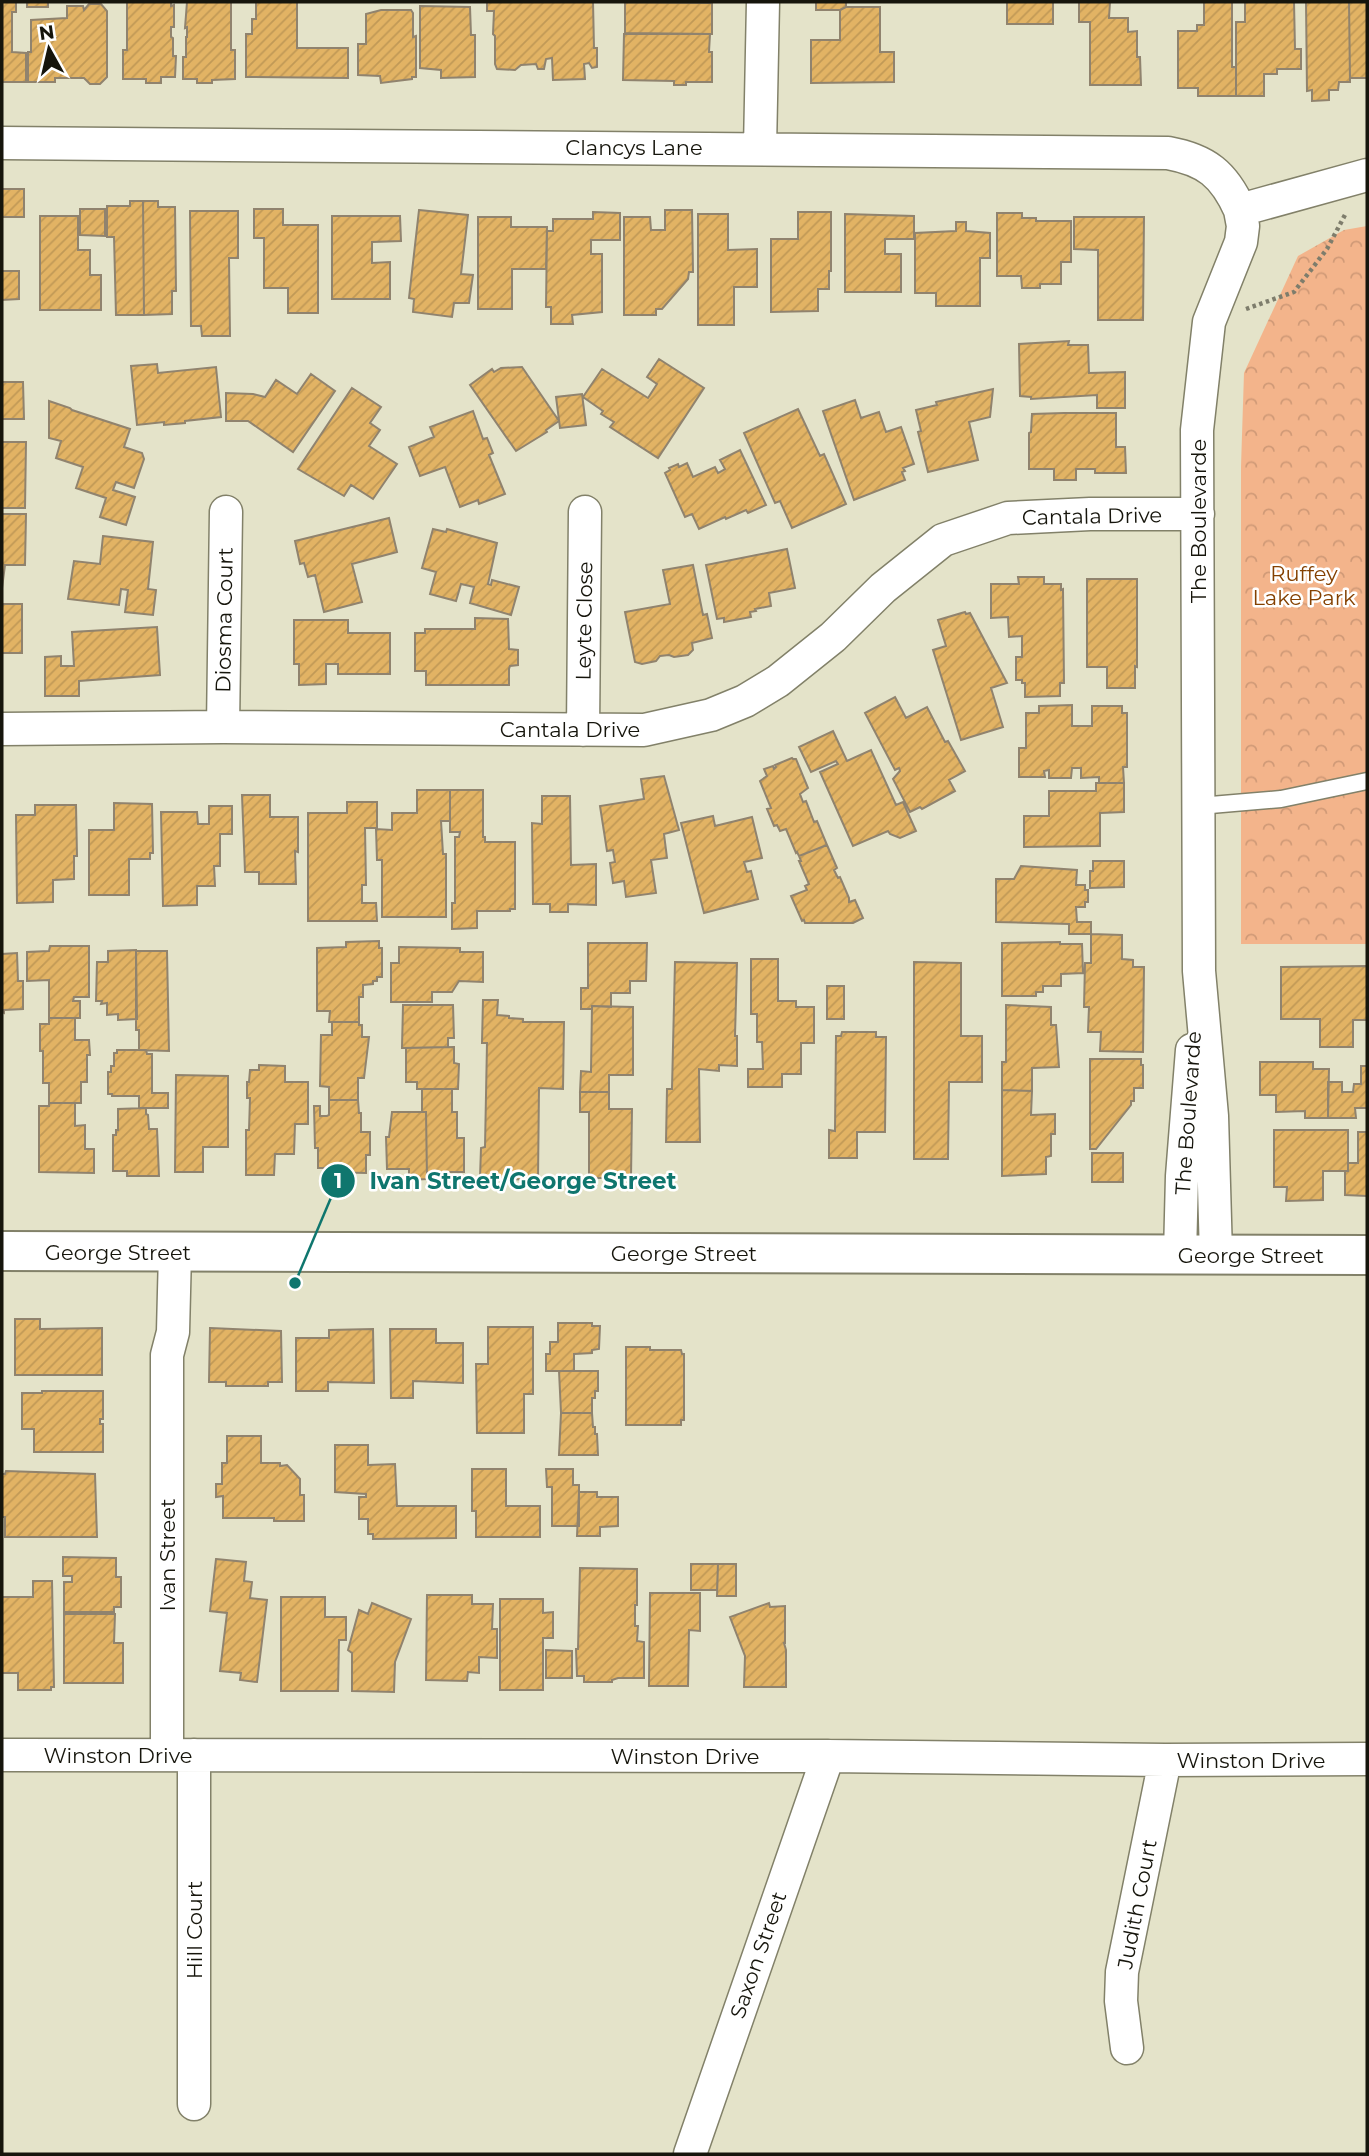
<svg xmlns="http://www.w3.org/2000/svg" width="1369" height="2156" viewBox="0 0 1369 2156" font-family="Montserrat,sans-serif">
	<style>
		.park { fill: url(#park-crowns) }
		.building { fill: url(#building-hatch); stroke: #90836e; stroke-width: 2 }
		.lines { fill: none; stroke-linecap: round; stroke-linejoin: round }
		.service-casing { stroke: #828169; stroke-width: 19 }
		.minor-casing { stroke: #828169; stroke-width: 35 }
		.secondary-casing { stroke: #828169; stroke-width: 42 }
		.path { stroke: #7e7d6c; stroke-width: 4.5; stroke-dasharray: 3.5 3.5; stroke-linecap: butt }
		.service { stroke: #fff; stroke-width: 16 }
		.minor { stroke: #fff; stroke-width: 32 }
		.secondary { stroke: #fff; stroke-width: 38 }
		.labels { text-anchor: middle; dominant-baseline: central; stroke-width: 5; stroke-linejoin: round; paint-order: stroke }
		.street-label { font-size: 21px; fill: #16150c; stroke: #fff }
		.park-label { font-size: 21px; fill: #844000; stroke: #fff }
		.leader { fill: none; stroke: #0f766e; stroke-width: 2.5 }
		.callout-dot { fill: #0f766e; stroke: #fff; stroke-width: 2.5 }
		.mark-label { font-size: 21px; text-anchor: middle; font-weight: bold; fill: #fff }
		.callout-label { font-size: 23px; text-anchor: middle; font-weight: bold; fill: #0f766e; stroke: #fff; stroke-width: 5; stroke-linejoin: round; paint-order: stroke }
	</style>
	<defs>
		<pattern id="park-crowns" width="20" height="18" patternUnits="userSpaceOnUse" patternTransform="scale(1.75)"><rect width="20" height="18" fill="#f3b48b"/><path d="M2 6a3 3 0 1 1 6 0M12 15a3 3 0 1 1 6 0" fill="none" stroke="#d09a77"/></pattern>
		<pattern id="building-hatch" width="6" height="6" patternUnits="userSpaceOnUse" patternTransform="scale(1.75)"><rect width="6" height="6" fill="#e2b364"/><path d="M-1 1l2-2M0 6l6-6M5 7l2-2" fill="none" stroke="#c19956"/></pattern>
	</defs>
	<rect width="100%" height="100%" fill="#e4e3c9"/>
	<!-- park -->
	<path class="park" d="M1367 226V944H1241V466L1244 373 1298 256 1344 230Z"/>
	<!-- building -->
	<path class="building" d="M2 2H16V12H12V52L26 53V82H2Z
		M27 2H48V7H27Z
		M127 2H171V6L174 5V27H171V37L173 38V56H176L175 77H161V83H146V79H123V50H127Z
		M187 2H231V50H235V79L212 80V83H197V79H183V57H186V37H187V27L185 28Z
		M256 2H297V48H348V78L246 77V34H252V19H256Z
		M487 2H593L594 48H597V67L592 68 589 63 584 64 585 79 553 80 552 58 546 59 544 69H538L536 64 521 65 515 70 497 69 495 64V36L493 34 494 11H487Z
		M625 2 712 3V34L625 33Z
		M816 2H846V7L840 10H816Z
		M1007 2H1053V24H1007Z
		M1079 2H1110L1109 18H1128V32L1137 31V57H1140L1141 85H1090V22H1079Z
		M1204 2H1232V67H1236V96H1198V88H1178V31H1197V25H1204Z
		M1245 2H1294L1295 49H1301V69H1277V74H1264V96H1236V22H1245Z
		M1306 2H1349L1350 82H1339L1338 90H1329V100L1312 101V90L1307 91Z
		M1349 2H1367V78H1350Z
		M89 4H101L107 11V77L100 84H90L84 78H55V82H28V52H31V20L67 18V6H83L84 10Z
		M420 6 470 7 471 35H475V77L441 78V70L420 68Z
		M846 7H880V52H894V82L811 83V40H840V10Z
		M381 10H411L413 13V37L416 36V77H412V79L381 83 380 76 358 75V44H366V14Z
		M624 34H710L709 52H712V82H686V85H674V81L623 80Z
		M2 189H24V217H2Z
		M130 201H143L144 315H116L114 237H107V206H130Z
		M143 201H158V207H175L176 291H172V314L144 315Z
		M80 209H105V236L80 235Z
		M254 209H283V225H318V313H288V288H264V238H254Z
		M419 210 468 215 461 274 473 275 469 303H454L452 317 413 312 414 299 409 298Z
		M665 210H692L693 272H689L688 279 662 309H656V315H624V217H650L651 230H665Z
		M190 211H238V258H229L230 336H202L201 326H191Z
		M593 212 620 213V240H591V254H602V312L572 315 573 324H551V307H546L547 231H553V219H593Z
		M798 212H831V271H829V289H818V311L771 312V239H798Z
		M997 213H1022V218H1036V221H1071V262H1061V284H1040V288H1022L1021 276H997Z
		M698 214H728V250L757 249V287H734V325H698Z
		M845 214 914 216V239H885V254H901V292H845Z
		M40 216H78V250H90V275H101V310H40Z
		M332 216H400L401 241 372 242V263L390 262V299H332Z
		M478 217H511V227H547L546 269H512V309H478Z
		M1074 217H1144L1143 320H1098V250L1074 249Z
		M956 222H966V231L990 233V258H980V306H936V293H915V233L956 231Z
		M2 271H19V299L2 300Z
		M1069 341 1068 345H1088L1089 373 1125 372V408H1097V395L1031 399V397L1020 396 1019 344Z
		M659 359 704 388 658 458 610 427 614 422 601 414 603 411 583 397 602 369 648 398 657 384 647 377Z
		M157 364 158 373 216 367 221 417 185 421V423L164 425V422L137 425 131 366Z
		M522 367 559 421 546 430 547 432 516 451 470 385 492 369 494 372 501 368Z
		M311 374 335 391 293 452 248 421H226V393L253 394 265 397 276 380 297 394Z
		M2 382H23L24 419H2Z
		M352 388 381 407 370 423 380 430 369 446 397 464 373 499 351 485 344 496 298 469Z
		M993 389 990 417 969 422 978 460 928 472 918 432 921 431 916 410 937 405 936 402Z
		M582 394 586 425 560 428 556 397Z
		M855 400 861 418 879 412 886 432 901 427 914 464 903 468 905 471 902 472 905 480 854 500 823 411Z
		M49 401 70 408 72 410 130 429 124 447 142 453 144 459 134 488 116 482 113 490 135 497 126 525 100 517 106 498 76 488 83 467 56 458 61 441 49 438Z
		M798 409 820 456 824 454 846 504 792 528 780 501 775 503 744 433Z
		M473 411 483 439 487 438 493 453 489 455 505 494 479 504 478 500 460 507 445 467 420 476 409 447 434 437 430 427Z
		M1064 413H1116V447H1125L1126 473H1095V469H1076V480H1054V469H1029V433L1031 432 1032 414Z
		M2 442H26L25 508H2Z
		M740 450 766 505 748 513 746 510 726 519 725 517 699 529 692 514 685 517 665 473 670 470 669 468 678 464 679 467 687 463 693 477 715 467 718 473 725 469 720 460Z
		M2 514H26L25 565H5L2 588Z
		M389 518 397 552 352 564 362 602 324 612 315 575 308 577 304 563 300 564 295 541Z
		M433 529 446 532 447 529 497 543 488 584 491 585 492 580 519 587 511 615 470 603 474 587 461 584 456 601 430 594 436 572 422 568Z
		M103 536 153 542 148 589 156 590 153 615 125 612 128 590 121 589 119 605 68 599 74 561 100 564Z
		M787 549 795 588 769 593 771 606 755 609 756 611 750 612 751 617 724 622V618L717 619 706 565Z
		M693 565 703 615 707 614 712 638 692 643 693 650 688 655 674 657 669 655 660 656 656 661 642 664 635 662 625 612 670 604 663 570Z
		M1018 577H1044V584H1061V590L1063 589 1064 683H1060V696L1025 697V683H1022V680H1016V657H1022V636L1009 637 1008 617 991 618V584H1019Z
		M1087 579H1137V667L1135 666V688H1107V667H1087Z
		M2 604H22V653H2Z
		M965 612 966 614 970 613 1007 683 991 688 1003 727 961 740 933 650 946 646 938 620Z
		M475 618 508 619 509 649 518 650V665L510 666 509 669V685H426V671H415V633H425V629H475Z
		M294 620H348V633H390V674H338V664H326V684L299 685V664H294Z
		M157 627 160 675 79 681V696H45V657L61 656V666H74L72 632Z
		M895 697 906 718 927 707 945 742 948 741 965 771 949 780 955 791 922 809 920 807 910 812 893 779 900 771 899 768 895 770 865 713Z
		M1072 705V726H1092V706H1122V713H1127V767H1123L1124 783H1099V777L1081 778V768H1072L1071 778H1049V770L1044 771 1045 777H1019V748H1026V713H1039V706Z
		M833 731 847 761 871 750 896 805 903 802 916 831 900 838 890 834 888 831 853 846 820 772 838 764 836 761 811 772 799 747Z
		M792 758 793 759H796L808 788 800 794 803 802 806 801 814 822 817 821 827 845 799 856 797 852 796 853 786 829 780 831 777 825 774 826 767 809 771 808 760 781 767 776 764 769 773 766 774 769 776 767 775 765Z
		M664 776 679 830 664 834 667 858 651 860 656 893 626 897 624 881 613 883 610 863 615 862 613 850 607 851 600 806 644 799 641 779Z
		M1096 783H1124V812L1100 813V846L1024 847V816H1049V791H1096Z
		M417 790H450V821H441L443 854H446V917H382V860H377L376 829 392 830V813H417Z
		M450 790H483V837H485V842H515V909H510V911H477V928L452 929V903H455V837H459L460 832H450Z
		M242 795H270V817H298V852L295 851 296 884H259V872H245Z
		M542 796H570L571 865 596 864V905L568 904V912H550V904H533L532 823 542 824Z
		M347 802H377V828H365L366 885H362V903H376L377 921H308V813H347Z
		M114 803 152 804 153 853H150V859H129V895H89V830H114Z
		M35 805H76L77 856H74V879L53 880V902L17 903 16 815H35Z
		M209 806H232V834H220V866H214L215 886H197V905L163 906 161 812H197L198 824H209Z
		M713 816 715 826 752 817 762 858 744 862 747 872 751 871 758 899 704 913 681 823Z
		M827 845 837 868 834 870 838 878 840 877 849 898V902L855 900 863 918 853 923H805L804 920 802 921 791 896 807 890 805 886 809 884 799 861H801L799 856Z
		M1093 861H1124V887L1090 888V871H1093Z
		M1021 866 1077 870 1076 885H1085V890H1088V902H1085V907H1076L1077 922H1091V934H1069V924L996 922V879H1014Z
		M1091 934 1122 935V959L1133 960V967H1144L1143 1052 1100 1051 1101 1032H1088L1089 1007H1084L1085 963H1091Z
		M379 941V948H382V977H377V981H373V984L363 985V997H359V1022H329L330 1011H317V948L346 947V942Z
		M1060 942V944H1082L1083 973 1061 974V986H1043V992H1036V996H1002V943Z
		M588 943H647L646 981H630V993H611V1007L592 1006V1009H581V988H588Z
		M50 946H89V997H74L73 1001H80V1018H49V980L27 981V952L49 951Z
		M399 947 460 948V952H483V982L459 981 452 992H432V1002H391V963H399Z
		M136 950 137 1019 118 1020V1014L107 1015V1003L101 1004 102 1001H96L97 962H108V951Z
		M136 951H167L169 1051 139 1050V1030H136Z
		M17 953 18 981H23V1009L4 1010V1013L2 1012V954Z
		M751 959H778V1001H796V1007H814V1043H801V1074H782V1087H748V1069H763L762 1042H757V1014H751Z
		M675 962 737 963 735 1036H737V1066L719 1065V1071L699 1069 700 1142H666L667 1089H672Z
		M914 962 961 963V1036H982V1082H949L948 1159H914Z
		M1367 966V1020H1353V1047H1320V1019H1281V967Z
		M827 986H844V1019H827Z
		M483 1000H498L497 1015 509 1016V1018L523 1019V1022H564L563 1089 539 1088 538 1180 480 1178 481 1148 485 1147 487 1043H482Z
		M403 1005H453L454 1038H448V1047L402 1048Z
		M1006 1005 1051 1007V1025H1056L1059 1067 1032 1068V1091L1002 1090V1062H1006Z
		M592 1006 633 1007V1075H609V1092H580L581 1071 591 1072Z
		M49 1018H75V1040H89L90 1055H87V1082H81V1103H49V1083H43V1051H40V1024H49Z
		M332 1022H359V1025H362V1037H369L364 1078H358V1100H329V1087L320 1086 321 1035H332Z
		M842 1032H876V1037H886L885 1132H857V1158H829V1130L835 1131 836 1036H841Z
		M454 1047V1063L459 1064 458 1089H417V1082H406V1048Z
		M117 1050H146L147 1054H152V1093H168V1108H139V1096H112V1094H108V1072H111V1066H114V1053H117Z
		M1090 1059H1141V1065H1143V1088H1134V1101H1131V1105L1096 1149H1090Z
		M1260 1062H1313V1069H1329L1328 1118H1305V1111L1276 1112V1095H1260Z
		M259 1065 285 1066V1082H308V1124H295L294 1154H275L274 1175H246V1130H249L250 1098H247V1082H249L250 1070H259Z
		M1361 1066H1367V1108H1355L1356 1118H1328V1082H1342V1092H1353L1354 1084H1361Z
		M176 1075 228 1076V1147H203V1172H175Z
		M422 1089H452V1112H457V1138H464V1172H440V1176H427L426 1112H422Z
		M1002 1090 1032 1091 1031 1115 1055 1114V1134H1051V1156L1046 1157V1174L1002 1176Z
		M580 1092H609V1109H632L631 1178H589V1112H580Z
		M329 1100H358L359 1113H361V1132H370V1155H366V1173L325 1172 326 1168H318V1148H315L314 1106H320V1116H327L329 1115Z
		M49 1103H75V1126L85 1125V1149H94V1173L39 1172V1106H49Z
		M146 1108V1114L148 1115 149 1129H157L159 1176H127V1171H113V1135H116V1130H118V1109Z
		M392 1112H426L427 1179 409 1180V1169H387L386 1137H389Z
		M1274 1130H1348V1171H1323V1200L1286 1201 1287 1187H1274Z
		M1358 1132H1367V1196L1345 1195V1171H1348V1163H1358Z
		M1092 1153H1123V1182H1092Z
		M15 1319H40V1329L102 1328V1375H15Z
		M558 1323H592V1326H600L599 1349 592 1350V1353L574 1354V1371H546V1354H550V1342H558Z
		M488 1327H533V1394H524V1433H477L476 1364H488Z
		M210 1328 281 1331 282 1382H268V1386H226V1382H209Z
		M373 1329 374 1383 328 1382V1391H296V1338H329V1330Z
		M390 1329H436V1343H463V1383L413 1381V1398H391Z
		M626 1347H650V1350H681L682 1354H684V1420H681V1425H626Z
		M559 1371H598V1391H595V1398H592V1413H561Z
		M42 1391H103V1419H100V1424H103V1452H34V1429H22V1393H42Z
		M561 1413H592L593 1427H595V1434H597L598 1455H559Z
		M227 1436H261V1463H280V1466L287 1465 300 1479V1495H304V1521H274V1518H223V1496L216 1497V1484H222V1463H227Z
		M335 1445H368V1465L395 1464 397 1506H456V1538L373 1539V1534H368V1519H359V1497H366V1494L335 1492Z
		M472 1469H506V1506H540V1537H476V1511H472Z
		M546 1469H573V1485H579V1526H552V1487H547Z
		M6 1471 95 1474 97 1537H5V1517H2V1474H5Z
		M579 1492H597V1497H618V1526L600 1527V1536H577Z
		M63 1557 116 1558V1577H121V1607H114V1612H64V1582H72V1576H63Z
		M216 1559 246 1562 244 1581 252 1582 250 1598 267 1600 257 1682 240 1680 241 1673 220 1671 227 1613 210 1611Z
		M691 1564H718L717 1590H691Z
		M718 1564H736V1596H717Z
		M580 1568 637 1569V1605H635V1626H638L637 1641 644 1642V1678H618L612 1680V1682H584V1676H577L576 1649H578Z
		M33 1581H52L54 1687H51V1690H18V1673H2V1597H33Z
		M650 1593H700V1631L689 1630 688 1686H649Z
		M427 1595H472V1604H493L492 1629H497V1658L479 1657V1673L468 1672 467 1681 426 1680Z
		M281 1597H325V1617H346V1640H339L338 1691H281Z
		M500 1599H543V1613L553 1612V1638H543V1690H500Z
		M372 1603 411 1619 395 1662 394 1692 352 1691V1653L348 1650 359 1610 368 1614Z
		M769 1603 770 1607 785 1606V1643H784L786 1650V1687H744L745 1656 730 1617Z
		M64 1614H115L114 1643H123V1683H64Z
		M546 1650 572 1651V1678H546Z"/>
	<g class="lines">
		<defs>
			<path id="service" d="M1199 806 1281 799 1367 781"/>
			<path id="minor" d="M2 143 1168 153C1206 160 1224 174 1240 210
				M760 148 763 2
				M223 727 226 512
				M2 729 223 727 644 730 711 715 745 701 778 681 833 637 883 588 943 540 1008 518 1090 514H1198
				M583 730 585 512
				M1180 1255 1182 1176 1192 1050
				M1216 1255 1212 1116 1199 971 1197 430 1209 322 1241 242 1243 226 1240 210 1367 175
				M2 1755 828 1756 1165 1760 1367 1759
				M167 1755V1355L173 1332 175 1252
				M1127 2048 1121 2001 1122 1972 1165 1760
				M194 2104V1755
				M690 2154 828 1756"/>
			<path id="secondary" d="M2 1251 1367 1255"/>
		</defs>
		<!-- service casing -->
		<use href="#service" class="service-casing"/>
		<!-- minor casing -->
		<use href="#minor" class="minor-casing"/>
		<!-- secondary casing -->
		<use href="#secondary" class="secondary-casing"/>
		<!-- path -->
		<path class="path" d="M1246 309 1294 292 1327 249 1346 213"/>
		<!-- service -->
		<use href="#service" class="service"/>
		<!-- minor -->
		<use href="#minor" class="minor"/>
		<!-- secondary -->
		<use href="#secondary" class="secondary"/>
	</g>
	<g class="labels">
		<!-- street labels -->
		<g class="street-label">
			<text x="634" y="147">Clancys Lane</text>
			<text transform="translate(1092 516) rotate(-1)">Cantala Drive</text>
			<text transform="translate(1198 521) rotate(-90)">The Boulevarde</text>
			<text transform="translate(224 620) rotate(-89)">Diosma Court</text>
			<text transform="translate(584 621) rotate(-89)">Leyte Close</text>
			<text x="570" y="729">Cantala Drive</text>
			<text transform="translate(1188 1113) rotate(-86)">The Boulevarde</text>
			<text x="118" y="1252">George Street</text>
			<text x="684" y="1253">George Street</text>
			<text x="1251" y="1255">George Street</text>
			<text transform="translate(167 1555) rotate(-90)">Ivan Street</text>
			<text x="118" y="1755">Winston Drive</text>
			<text x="685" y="1756">Winston Drive</text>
			<text x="1251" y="1760">Winston Drive</text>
			<text transform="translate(1137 1904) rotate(-79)">Judith Court</text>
			<text transform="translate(194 1930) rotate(-90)">Hill Court</text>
			<text transform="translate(758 1955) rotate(-71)">Saxon Street</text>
		</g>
		<!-- park labels -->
		<g class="park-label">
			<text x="1304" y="573">Ruffey<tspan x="1304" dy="24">Lake Park</tspan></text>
		</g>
	</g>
	<!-- callouts -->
	<path class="leader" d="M295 1283L338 1181"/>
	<g class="callout-dot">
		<circle cx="295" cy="1283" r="7"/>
		<circle cx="338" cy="1181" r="18"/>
	</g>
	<g class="mark-label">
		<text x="338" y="1188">1</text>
	</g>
	<g class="callout-label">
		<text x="523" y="1189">Ivan Street/George Street</text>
	</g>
	<!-- border -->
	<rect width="1369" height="2156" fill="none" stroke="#16150c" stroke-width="7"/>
	<!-- north arrow -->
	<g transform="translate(49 49) rotate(352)" stroke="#ffffff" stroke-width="5" paint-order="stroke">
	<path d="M0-5L12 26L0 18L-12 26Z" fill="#16150c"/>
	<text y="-10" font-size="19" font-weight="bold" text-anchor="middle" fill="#16150c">N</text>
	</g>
</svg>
